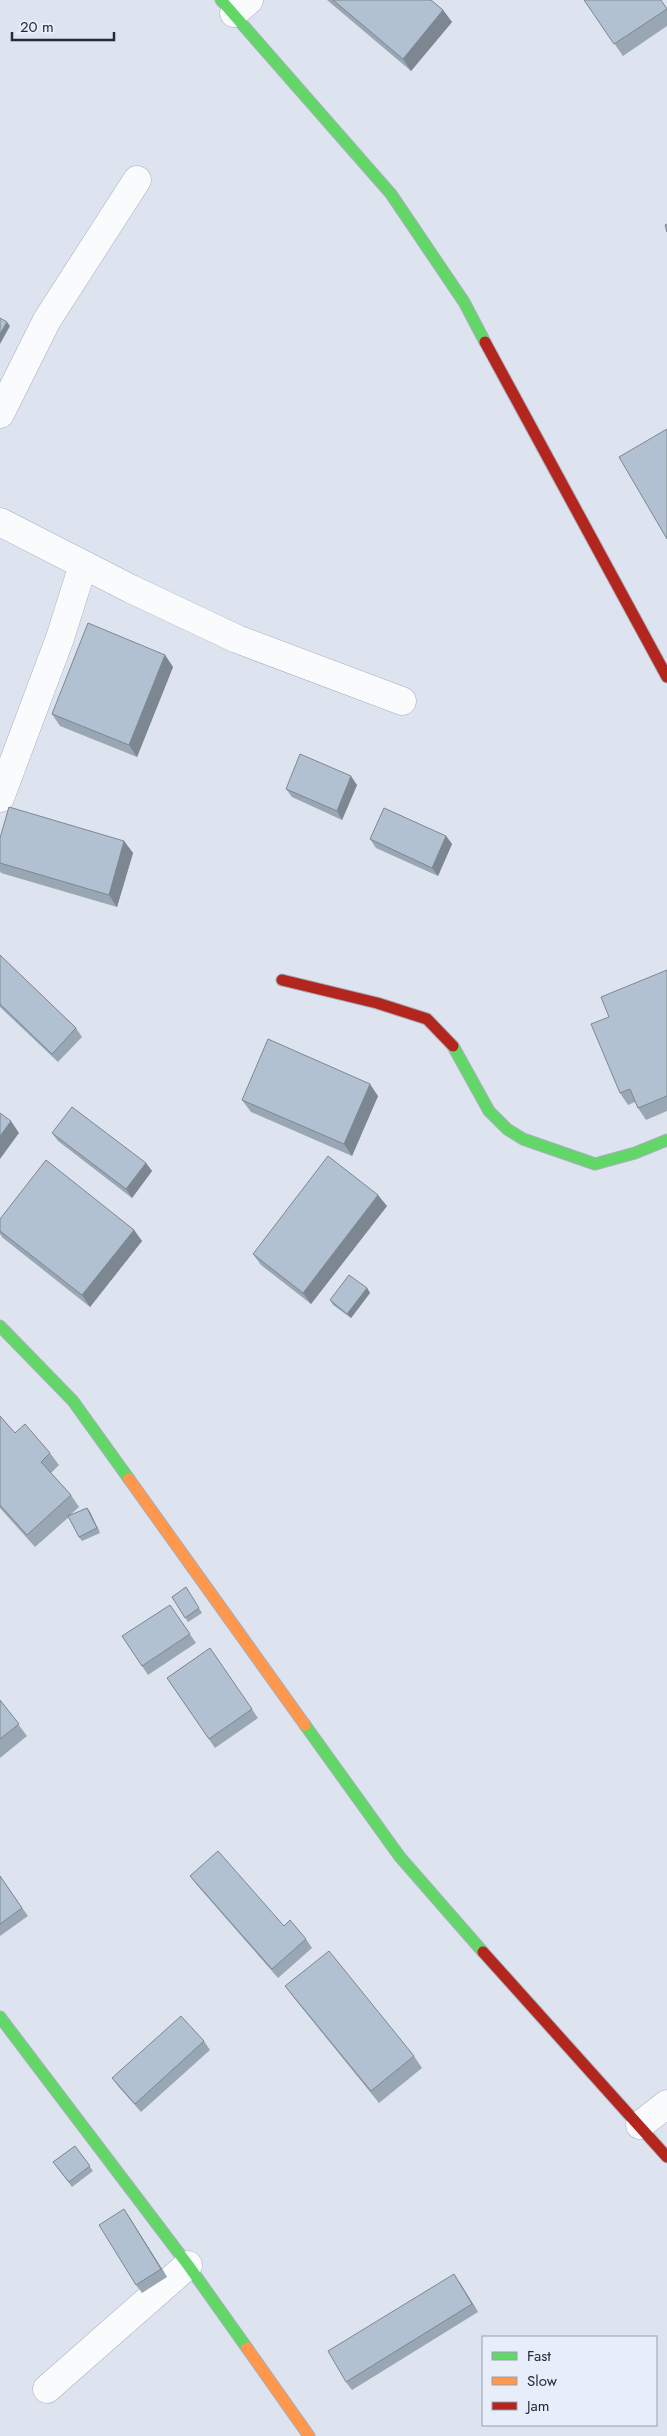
<svg xmlns="http://www.w3.org/2000/svg" width="667" height="2436" viewBox="0 0 667 2436" font-family="Jost,sans-serif">
	<style>
		.lines { fill: none; stroke-linecap: round; stroke-linejoin: round }
		.street-casing { stroke: #a8afbe; stroke-width: 29 }
		.fast-casing { stroke: #a8afbe; stroke-width: 13 }
		.slow-casing { stroke: #a8afbe; stroke-width: 13 }
		.jam-casing { stroke: #a8afbe; stroke-width: 13 }
		.street { stroke: #fafbfd; stroke-width: 28 }
		.fast { stroke: #63d668; stroke-width: 11 }
		.slow { stroke: #ff974d; stroke-width: 11 }
		.jam { stroke: #b3261e; stroke-width: 11 }
		.wall { fill: #99a6b4 }
		.shaded-wall { fill: #7d8792 }
		.building { fill: #b2c1d1; stroke: #7d8792 }
	</style>
	<rect width="100%" height="100%" fill="#dee4ef"/>
	<g class="lines">
		<defs>
			<path id="street" d="M234 13 249 0
				M0 414 47 320 137 180
				M0 522 131 589 237 639 402 701
				M0 798 60 638 83 565
				M640 2125 667 2104
				M47 2389 188 2265"/>
			<path id="fast" d="M221 0 391 194 464 302 485 342
				M453 1046 489 1111 507 1129 523 1139 595 1164 635 1153 667 1140
				M0 1326 73 1401 129 1479
				M305 1725 400 1857 483 1952
				M0 2017 188 2265 247 2348"/>
			<path id="slow" d="M129 1479 305 1725
				M247 2348 309 2436"/>
			<path id="jam" d="M485 342 667 677
				M282 980 377 1003 427 1019 453 1046
				M483 1952 667 2157"/>
		</defs>
		<!-- street casing -->
		<use href="#street" class="street-casing"/>
		<!-- fast casing -->
		<use href="#fast" class="fast-casing"/>
		<!-- slow casing -->
		<use href="#slow" class="slow-casing"/>
		<!-- jam casing -->
		<use href="#jam" class="jam-casing"/>
		<!-- street -->
		<use href="#street" class="street"/>
		<!-- fast -->
		<use href="#fast" class="fast"/>
		<!-- slow -->
		<use href="#slow" class="slow"/>
		<!-- jam -->
		<use href="#jam" class="jam"/>
	</g>
	<!-- wall -->
	<path class="wall" d="M327 0H431L443 10 452 22 411 71Z
		M584 0 667 8V26L623 56Z
		M165 655 173 667 137 757 60 726 52 714Z
		M357 785 342 820 292 797 286 789Z
		M446 836 452 844 438 876 376 848 370 839Z
		M124 841 133 853 117 907 1 873 0 871V863Z
		M0 955 76 1028 82 1037 58 1062 0 1007Z
		M667 970V1111L646 1120 638 1108 635 1102 628 1105 620 1093 609 1017Z
		M378 1096 352 1156 251 1112 242 1100Z
		M52 1133 146 1163 152 1171 132 1198 58 1141Z
		M387 1206 311 1304 261 1265 253 1254Z
		M0 1219 134 1230 142 1241 90 1307 3 1238 0 1234Z
		M367 1288 370 1293 351 1318 333 1305 330 1300Z
		M0 1416 15 1433 50 1453 59 1465 51 1473 71 1495 79 1507 69 1516 87 1508 90 1512 100 1533 82 1541 79 1537 69 1517 35 1547 0 1508Z
		M186 1587 202 1613 188 1622 172 1597Z
		M170 1605 196 1643 148 1675 122 1636Z
		M210 1648 258 1718 215 1748 167 1678Z
		M0 1700 27 1736 0 1758Z
		M0 1876 28 1916 0 1936Z
		M190 1876 284 1926 306 1939 312 1948 278 1978 196 1884Z
		M285 1986 414 2056 422 2068 379 2103 294 1998Z
		M204 2041 210 2050 141 2112 118 2086 112 2078Z
		M75 2146 93 2171 72 2187 53 2162Z
		M124 2209 167 2277 142 2293 136 2285Z
		M460 2283 478 2312 352 2390 346 2382Z"/>
	<!-- shaded-wall -->
	<path class="shaded-wall" d="M443 10 452 22 411 71 403 59Z
		M7 322 10 326 0 344V334Z
		M165 655 173 667 137 757 129 745Z
		M351 776 357 785 342 820 337 811Z
		M446 836 452 844 438 876 432 868Z
		M124 841 133 853 117 907 109 895Z
		M370 1084 378 1096 352 1156 344 1144Z
		M11 1121 19 1133 0 1159V1136Z
		M146 1163 152 1171 132 1198 126 1189Z
		M378 1195 387 1206 311 1304 303 1293Z
		M134 1230 142 1241 90 1307 82 1295Z
		M367 1288 370 1293 351 1318 347 1314Z
		M87 1508 90 1512 100 1533 97 1528Z
		M124 2209 130 2218 167 2277 161 2269Z
		M454 2274 460 2283 478 2312 472 2304Z"/>
	<!-- building -->
	<path class="building" d="M333 0H431L443 10 403 59Z
		M584 0H661L667 9 614 44Z
		M667 224V232L665 225Z
		M0 318 7 322 0 334Z
		M667 429V539L619 457Z
		M88 623 165 655 129 745 52 714Z
		M300 754 351 776 337 811 286 789Z
		M9 807 124 841 109 895 0 863V838Z
		M384 808 446 836 432 868 370 839Z
		M0 955 76 1028 52 1054 0 1004Z
		M667 970V1096L638 1108 630 1089 620 1093 591 1024 609 1017 601 997Z
		M268 1039 370 1084 344 1144 242 1100Z
		M72 1107 146 1163 126 1189 52 1133Z
		M0 1113 11 1121 0 1136Z
		M328 1156 378 1195 303 1293 253 1254Z
		M46 1160 134 1230 82 1295 0 1231V1219Z
		M349 1275 367 1288 347 1314 330 1300Z
		M0 1416 15 1433 25 1424 50 1453 41 1462 71 1495 27 1535 0 1505Z
		M87 1508 97 1528 79 1537 68 1516Z
		M186 1587 199 1608 185 1618 172 1597Z
		M170 1605 190 1634 142 1666 122 1636Z
		M210 1648 252 1709 209 1739 167 1678Z
		M0 1700 19 1724 0 1739Z
		M218 1851 284 1926 290 1920 306 1939 272 1969 190 1876Z
		M0 1876 22 1908 0 1924Z
		M329 1951 414 2056 371 2091 285 1986Z
		M181 2016 204 2041 135 2104 112 2078Z
		M75 2146 90 2166 69 2182 53 2162Z
		M124 2209 161 2269 136 2285 99 2225Z
		M454 2274 472 2304 346 2382 328 2351Z"/>
	<!-- legend -->
	<rect x="482" y="2336" width="175" height="90" fill="#e8eef9" stroke="#98a0af"/>
	<rect x="492" y="2352" width="25" height="8" fill="#63d668" stroke="#98a0af"/>
	<text x="527" y="2361" font-size="15" fill="#212a3f">Fast</text>
	<rect x="492" y="2377" width="25" height="8" fill="#ff974d" stroke="#98a0af"/>
	<text x="527" y="2386" font-size="15" fill="#212a3f">Slow</text>
	<rect x="492" y="2402" width="25" height="8" fill="#b3261e" stroke="#98a0af"/>
	<text x="527" y="2411" font-size="15" fill="#212a3f">Jam</text>
	<!-- scale -->
	<path d="M12 32v8h102v-8" fill="none" stroke="#212a3f" stroke-width="2.5"/>
	<text x="20" y="32" font-size="15" fill="#212a3f" stroke="#e8eef9" stroke-width="4" paint-order="stroke">20 m</text>
</svg>
